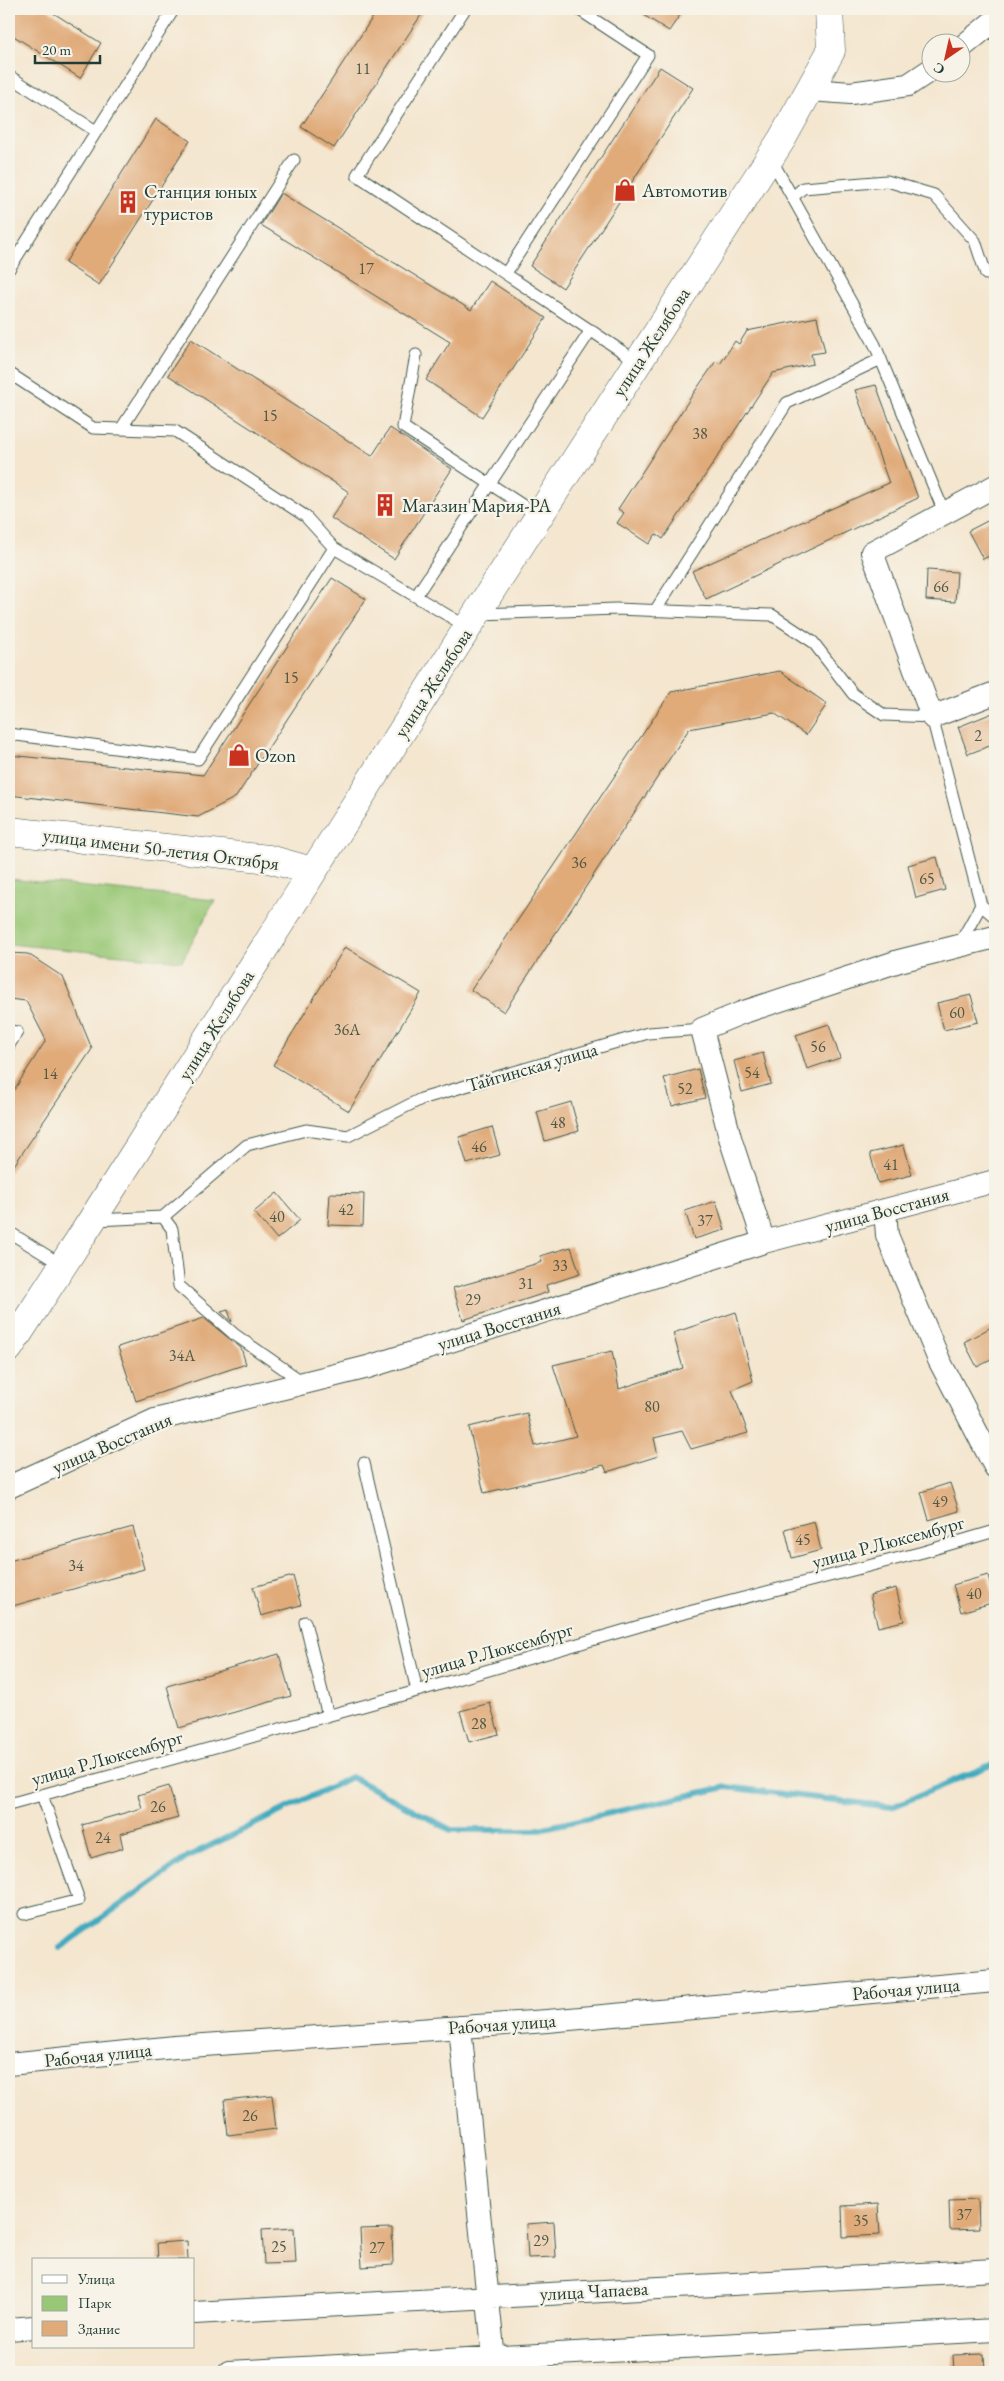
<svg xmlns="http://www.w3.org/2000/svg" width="1004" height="2381" viewBox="0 0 1004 2381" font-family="'EB Garamond',serif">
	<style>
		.green { fill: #98c775; stroke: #5c8254 }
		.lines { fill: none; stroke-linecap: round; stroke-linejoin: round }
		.stream { stroke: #40aac0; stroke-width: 6 }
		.building { fill: #e0aa79 }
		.service-casing { stroke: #3f564b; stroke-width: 13 }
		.minor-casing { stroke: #3f564b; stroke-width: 24 }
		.tertiary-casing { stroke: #3f564b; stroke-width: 29 }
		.service { stroke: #fff; stroke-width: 11 }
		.minor { stroke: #fff; stroke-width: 22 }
		.tertiary { stroke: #fff; stroke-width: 28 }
		.labels { text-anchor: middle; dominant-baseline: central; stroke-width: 4.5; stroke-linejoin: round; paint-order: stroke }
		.number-label { font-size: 16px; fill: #4f5845 }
		.poi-label { font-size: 19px; fill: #1f3d34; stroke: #f7f3e8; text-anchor: start }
		.street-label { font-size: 19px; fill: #1f3d34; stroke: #f7f3e8 }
	</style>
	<rect width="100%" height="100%" fill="#f7f3e8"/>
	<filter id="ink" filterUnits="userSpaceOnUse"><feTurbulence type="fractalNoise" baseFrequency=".02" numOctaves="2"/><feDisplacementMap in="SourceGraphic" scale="10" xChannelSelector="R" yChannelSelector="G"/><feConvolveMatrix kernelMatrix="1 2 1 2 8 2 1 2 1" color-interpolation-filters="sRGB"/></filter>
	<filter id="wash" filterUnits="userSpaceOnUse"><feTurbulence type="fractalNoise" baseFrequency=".0096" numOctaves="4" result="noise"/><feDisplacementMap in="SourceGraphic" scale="20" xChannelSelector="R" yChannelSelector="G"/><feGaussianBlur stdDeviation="1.12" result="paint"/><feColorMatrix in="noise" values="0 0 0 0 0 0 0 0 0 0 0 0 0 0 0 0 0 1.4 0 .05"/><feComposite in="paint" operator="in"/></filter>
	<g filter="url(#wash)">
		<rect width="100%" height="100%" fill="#f4e6cf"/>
		<!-- green -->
		<path class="green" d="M9 879 215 900 182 961 9 944Z"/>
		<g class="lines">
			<!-- stream -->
			<path class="stream" d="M60 1948 189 1856 351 1777 451 1830H535L726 1787 892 1807 995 1763"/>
		</g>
		<g id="blocks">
			<!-- building -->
			<path class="building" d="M9 9H47L101 43 80 78 9 33Z
				M378 9H425L334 148 301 127Z
				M634 9H684L669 31Z
				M660 67 693 88 563 288 530 266Z
				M156 119 190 141 99 285 65 263Z
				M281 193 471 310 490 281 546 318 482 417 426 380 450 342 261 225Z
				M817 317 825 352 811 354 813 364 773 373 663 539 656 534 649 544 617 523 624 513 618 509 693 394 716 361 720 364 735 341 739 344 747 331Z
				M191 339 372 456 390 428 452 469 394 559 331 518 349 492 168 375Z
				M876 385 918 498 706 599 692 571 889 483 855 390Z
				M995 517V553L983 559 968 531Z
				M927 570 957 572 955 602 926 600Z
				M332 578 366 599 236 797 198 817 9 795V755L203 775Z
				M780 671 827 704 806 735 774 713 689 729 504 1012 471 990 671 692Z
				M995 712V744L968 754 958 727Z
				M937 857 945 890 916 898 908 865Z
				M345 947 421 993 349 1111 273 1065Z
				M9 953 28 954 63 977 92 1049 9 1173V1098L46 1040 26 1001 9 999Z
				M971 995 978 1022 944 1030 937 1003Z
				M829 1024 840 1058 807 1069 796 1035Z
				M763 1053 771 1084 742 1092 734 1061Z
				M698 1069 705 1098 672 1106 664 1078Z
				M571 1102 579 1131 545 1141 537 1112Z
				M492 1127 500 1155 467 1164 459 1137Z
				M904 1145 912 1175 878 1183 870 1153Z
				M277 1193 300 1220 277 1239 254 1212Z
				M330 1193 364 1194 363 1226 328 1225Z
				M716 1201 725 1230 694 1239 685 1211Z
				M571 1247 580 1274 546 1285 548 1292 463 1320 453 1288 542 1262 540 1256Z
				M228 1310 232 1322 221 1312Z
				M736 1312 753 1381 732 1390 748 1433 691 1449 682 1431 654 1438 658 1456 607 1472 604 1465 484 1493 469 1427 527 1413 535 1446 576 1436 553 1365 612 1351 619 1389 683 1368 673 1333Z
				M204 1318 241 1348 246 1364 136 1401 118 1347Z
				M995 1325V1358L977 1367 964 1342Z
				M950 1483 959 1511 929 1520 921 1492Z
				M814 1521 821 1550 792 1558 785 1529Z
				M133 1527 144 1569 9 1607V1561Z
				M988 1575 995 1602 961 1612 953 1585Z
				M293 1576 301 1605 261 1616 253 1587Z
				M896 1588 904 1621 878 1627 870 1595Z
				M279 1654 291 1696 179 1728 167 1686Z
				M490 1703 499 1734 469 1742 460 1711Z
				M169 1786 178 1818 120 1834 123 1848 91 1858 82 1825 142 1808 138 1795Z
				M272 2095 276 2129 228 2135 224 2100Z
				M978 2199 979 2229 950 2230 949 2200Z
				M878 2204 880 2235 843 2237 842 2206Z
				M554 2222 556 2257 528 2258 526 2224Z
				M294 2228 296 2263 264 2264 262 2230Z
				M392 2228 393 2265 362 2267 360 2229Z
				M187 2241 188 2260H158L157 2243Z
				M984 2354 985 2372H954L953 2355Z"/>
		</g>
	</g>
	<g filter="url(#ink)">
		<use href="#blocks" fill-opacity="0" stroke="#3f564b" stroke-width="1"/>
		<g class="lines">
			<defs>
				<path id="service" d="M465 9 357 175 638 362
					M9 76 96 131
					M771 159 875 345 944 512
					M793 197 803 188 887 181 934 195 975 241 986 274H995
					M9 269 174 9
					M506 273 648 55 578 9
					M416 355 403 427 539 516
					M9 373 93 428 175 431 305 516 334 548 469 628
					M121 429 294 160
					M416 596 591 330
					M655 611 787 403 881 359
					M479 614 616 609 772 615 813 642 853 694 884 715 932 717 981 905
					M9 734 198 759 334 548
					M959 945 981 905 995 917
					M9 1031 17 1032 9 1045
					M163 1217 172 1229 179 1286 234 1334 304 1383
					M94 1220 163 1217 247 1145 306 1130 348 1136 421 1099 648 1033 702 1029
					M9 1232 62 1265
					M364 1463 417 1691
					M305 1622 328 1716
					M9 1804 417 1691 677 1615 923 1552 995 1531
					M24 1914 79 1900 42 1795"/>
				<path id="minor" d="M962 47 995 20
					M810 90 851 93 908 85 932 69
					M995 486 872 552 932 717 995 693
					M885 1210 887 1235 939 1360 995 1467
					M764 1242 731 1141 702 1029 741 1013 899 961 995 937
					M9 1487 155 1420 368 1367 764 1242 995 1181
					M460 2027 494 2359
					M9 2064 175 2047 547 2021 995 1981
					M194 2313 995 2270
					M9 2329 34 2327
					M229 2372 995 2330"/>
				<path id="tertiary" d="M9 831 269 859 312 871
					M9 1348 92 1220 494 586 782 139 831 51 829 9"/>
			</defs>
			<!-- service casing -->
			<use href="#service" class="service-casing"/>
			<!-- minor casing -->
			<use href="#minor" class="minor-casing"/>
			<!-- tertiary casing -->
			<use href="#tertiary" class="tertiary-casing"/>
			<!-- service -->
			<use href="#service" class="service"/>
			<!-- minor -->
			<use href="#minor" class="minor"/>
			<!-- tertiary -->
			<use href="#tertiary" class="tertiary"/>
		</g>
	</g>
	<!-- icons -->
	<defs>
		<symbol id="shop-bare" viewBox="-9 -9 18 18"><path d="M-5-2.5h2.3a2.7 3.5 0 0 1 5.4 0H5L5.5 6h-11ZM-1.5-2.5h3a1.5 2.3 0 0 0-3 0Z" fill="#c8321e" stroke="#f7f3e8" stroke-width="2.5" paint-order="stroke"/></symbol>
		<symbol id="building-bare" viewBox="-9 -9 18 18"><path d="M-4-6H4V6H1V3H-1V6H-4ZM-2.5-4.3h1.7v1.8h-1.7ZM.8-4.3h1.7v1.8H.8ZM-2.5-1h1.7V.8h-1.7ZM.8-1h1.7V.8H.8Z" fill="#c8321e" stroke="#f7f3e8" stroke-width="2.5" paint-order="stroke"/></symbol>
	</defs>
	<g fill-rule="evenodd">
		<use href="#shop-bare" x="609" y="174" width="32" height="32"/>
		<use href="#building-bare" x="112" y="186" width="32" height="32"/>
		<use href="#building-bare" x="369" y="489" width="32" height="32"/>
		<use href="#shop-bare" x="223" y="739" width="32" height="32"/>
	</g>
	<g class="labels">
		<!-- number labels -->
		<g class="number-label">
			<text x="363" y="68">11</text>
			<text x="366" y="268">17</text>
			<text x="270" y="415">15</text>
			<text x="700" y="433">38</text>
			<text x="941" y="586">66</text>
			<text x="291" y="677">15</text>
			<text x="978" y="735">2</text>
			<text x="579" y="862">36</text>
			<text x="927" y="878">65</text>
			<text x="957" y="1012">60</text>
			<text x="347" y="1029">36А</text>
			<text x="818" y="1046">56</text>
			<text x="752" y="1072">54</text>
			<text x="50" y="1073">14</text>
			<text x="685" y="1088">52</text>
			<text x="558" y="1122">48</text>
			<text x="479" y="1146">46</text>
			<text x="891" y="1164">41</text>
			<text x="346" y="1209">42</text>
			<text x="277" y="1216">40</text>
			<text x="705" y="1220">37</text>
			<text x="560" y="1265">33</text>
			<text x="526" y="1283">31</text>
			<text x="473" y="1299">29</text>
			<text x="182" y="1355">34А</text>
			<text x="652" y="1406">80</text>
			<text x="940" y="1501">49</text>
			<text x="803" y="1539">45</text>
			<text x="76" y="1565">34</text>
			<text x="974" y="1593">40</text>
			<text x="479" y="1723">28</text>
			<text x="158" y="1806">26</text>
			<text x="103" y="1837">24</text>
			<text x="250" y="2115">26</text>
			<text x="964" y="2214">37</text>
			<text x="861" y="2220">35</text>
			<text x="541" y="2240">29</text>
			<text x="279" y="2246">25</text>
			<text x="377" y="2247">27</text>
		</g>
		<!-- poi labels -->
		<g class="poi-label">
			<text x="642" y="190">Автомотив</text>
			<text x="144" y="191">Станция юных<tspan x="144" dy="22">туристов</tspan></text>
			<text x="402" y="505">Магазин Мария-РА</text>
			<text x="255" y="755">Ozon</text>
		</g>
		<!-- street labels -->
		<g class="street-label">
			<text transform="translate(651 342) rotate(-57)">улица Желябова</text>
			<text transform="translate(433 683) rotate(-57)">улица Желябова</text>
			<text transform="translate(161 849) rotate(7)">улица имени 50-летия Октября</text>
			<text transform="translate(216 1025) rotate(-58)">улица Желябова</text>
			<text transform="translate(532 1067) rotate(-16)">Тайгинская улица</text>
			<text transform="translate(887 1210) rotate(-15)">улица Восстания</text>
			<text transform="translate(499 1326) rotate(-17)">улица Восстания</text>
			<text transform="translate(112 1443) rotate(-23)">улица Восстания</text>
			<text transform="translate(888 1542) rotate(-15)">улица Р.Люксембург</text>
			<text transform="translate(497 1650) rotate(-16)">улица Р.Люксембург</text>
			<text transform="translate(107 1758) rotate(-16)">улица Р.Люксембург</text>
			<text transform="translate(906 1989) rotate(-5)">Рабочая улица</text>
			<text transform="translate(502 2024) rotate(-4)">Рабочая улица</text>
			<text transform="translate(98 2055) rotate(-6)">Рабочая улица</text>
			<text transform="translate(594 2291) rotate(-3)">улица Чапаева</text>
		</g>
	</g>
	<!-- margin -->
	<rect width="1004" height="2381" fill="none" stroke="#f7f3e8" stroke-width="30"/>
	<!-- legend -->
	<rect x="32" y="2258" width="162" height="90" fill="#f7f3e8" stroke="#a1aaa0"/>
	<rect x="42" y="2275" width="25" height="8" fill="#ffffff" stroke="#a1aaa0"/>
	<text x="78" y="2284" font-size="15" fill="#1f3d34">Улица</text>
	<rect x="42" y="2296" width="25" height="15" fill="#98c775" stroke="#a1aaa0"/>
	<text x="78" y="2308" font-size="15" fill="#1f3d34">Парк</text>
	<rect x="42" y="2321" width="25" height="15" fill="#e0aa79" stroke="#a1aaa0"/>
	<text x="78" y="2334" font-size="15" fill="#1f3d34">Здание</text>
	<!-- north arrow -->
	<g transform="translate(946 58) rotate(214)"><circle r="24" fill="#f7f3e8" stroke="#a1aaa0"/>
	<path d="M0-4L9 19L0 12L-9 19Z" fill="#c8321e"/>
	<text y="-8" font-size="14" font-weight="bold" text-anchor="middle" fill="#1f3d34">С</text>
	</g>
	<!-- scale -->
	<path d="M35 55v8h65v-8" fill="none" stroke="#1f3d34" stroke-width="2.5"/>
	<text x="42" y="55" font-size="15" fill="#1f3d34" stroke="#f7f3e8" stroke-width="4" paint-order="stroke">20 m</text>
</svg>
